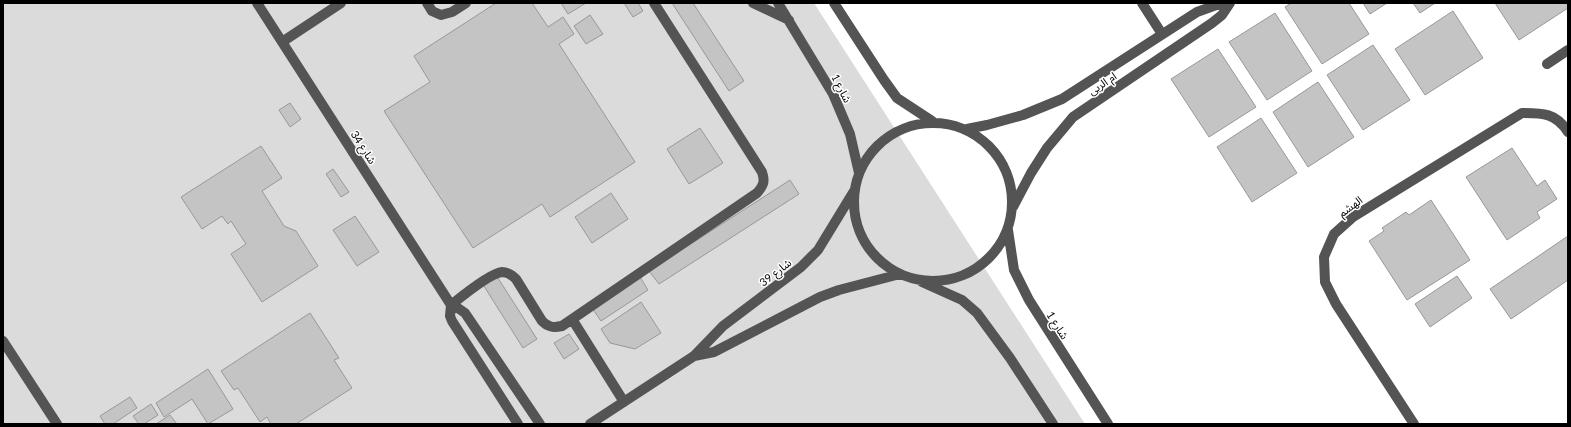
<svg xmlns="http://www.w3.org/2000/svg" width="1571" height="427" viewBox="0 0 1571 427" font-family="Lato,'Noto Sans Arabic',sans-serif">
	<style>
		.green { fill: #dbdbdb }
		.building { fill: #c4c4c4; stroke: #989898 }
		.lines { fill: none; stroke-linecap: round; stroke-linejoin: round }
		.minor { stroke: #545454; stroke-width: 10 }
		.labels { text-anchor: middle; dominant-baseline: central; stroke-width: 3; stroke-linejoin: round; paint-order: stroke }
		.street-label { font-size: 11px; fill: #000; stroke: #fff }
	</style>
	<rect width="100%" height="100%" fill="#fff"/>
	<!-- green -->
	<path class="green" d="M3 3H814L1085 424H3Z"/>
	<!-- building -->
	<path class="building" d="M496 3H532L548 27 563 17 574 34 559 44 635 162 550 217 542 204 473 248 384 111 430 82 414 56Z
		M561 3H586L568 14Z
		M624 3H638L643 11 633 17Z
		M672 3H693L744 81 729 91Z
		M1291 3H1349L1369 34 1322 64 1285 7Z
		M1363 3H1387L1370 14Z
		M1413 3H1435L1420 13Z
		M1495 3H1568V8L1519 40Z
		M1453 11 1483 58 1425 95 1395 49Z
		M1275 13 1312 71 1267 100 1229 42Z
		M590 15 603 34 586 44 574 26Z
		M1373 45 1410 100 1363 130 1327 75Z
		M1218 49 1256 107 1209 137 1171 79Z
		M1318 82 1354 137 1308 167 1273 112Z
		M290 103 301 119 290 127 279 110Z
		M1261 118 1297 173 1252 202 1217 147Z
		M700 128 723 163 689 184 667 149Z
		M261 146 282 178 262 191 284 226 296 231 318 266 262 302 231 254 246 244 231 221 228 224 222 216 202 229 181 197Z
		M1512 148 1537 186 1545 180 1557 199 1537 212 1540 218 1507 240 1466 177Z
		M333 169 349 192 341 197 326 174Z
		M790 180 799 194 659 284 649 271Z
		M611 193 628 219 592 243 575 217Z
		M1431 200 1470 260 1407 300 1369 241 1384 231 1382 228 1406 212 1409 215Z
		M355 216 379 252 357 266 333 230Z
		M1568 236V280L1511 319 1490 289Z
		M496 275 537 339 523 348 482 283Z
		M1457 276 1472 298 1430 327 1415 304Z
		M640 277 648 290 601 321 592 308Z
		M641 302 661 333 635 349 610 343 601 329Z
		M310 313 339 358 334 360 352 388 296 424H271L267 417 260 422 238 388 234 390 221 371Z
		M569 334 579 349 564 359 554 343Z
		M208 369 233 409 208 424 192 399 164 417 156 403Z
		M130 397 137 408 113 424H105L100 416Z
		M151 404 158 415 144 424H139L133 416Z
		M170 415 177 424H156Z"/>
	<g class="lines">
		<!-- minor -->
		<path class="minor" d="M257 3 451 305 455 306 465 313 540 424
			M427 3 432 11 441 15 452 12 466 3
			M753 3 789 20
			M778 3 833 94 850 134 859 173
			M834 3 884 80 897 98 932 121
			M1142 3 1162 34
			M282 42 341 3
			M1547 64 1568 50
			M854 202a79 79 0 1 1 158 0a79 79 0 1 1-158 0Z
			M967 129 987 125 1023 115 1062 99 1197 12 1219 4 1230 3
			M1013 207 1031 173 1047 148 1073 117 1212 23 1222 15 1230 3
			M1008 230 1014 270 1029 300 1108 424
			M922 282 962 300 977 313 1010 358 1053 424
			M451 305C461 297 490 273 502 272 508 272 512 275 516 279L542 321C548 327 553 328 562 326L757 193C764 185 765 181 762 172L654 3
			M451 305 450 316 452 321 518 424
			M572 319 624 402
			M3 341 57 424
			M694 356 714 352 820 297 839 290 900 274
			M590 424 694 356 723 326 801 267 818 250 854 191
			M1414 424 1336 304 1325 282 1324 257 1334 234 1353 217 1522 113C1543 113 1556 113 1568 132"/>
	</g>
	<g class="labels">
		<!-- street labels -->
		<g class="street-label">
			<text transform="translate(1102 83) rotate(-34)">ام الربى</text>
			<text transform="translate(842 88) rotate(63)">شارع 1</text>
			<text transform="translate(364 147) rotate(57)">شارع 34</text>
			<text transform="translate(1350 206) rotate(-36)">الهشم</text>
			<text transform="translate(775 272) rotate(-38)">شارع 39</text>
			<text transform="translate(1058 325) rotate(58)">شارع 1</text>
		</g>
	</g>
	<!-- border -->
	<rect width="1571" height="427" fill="none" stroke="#000000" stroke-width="8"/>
</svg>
